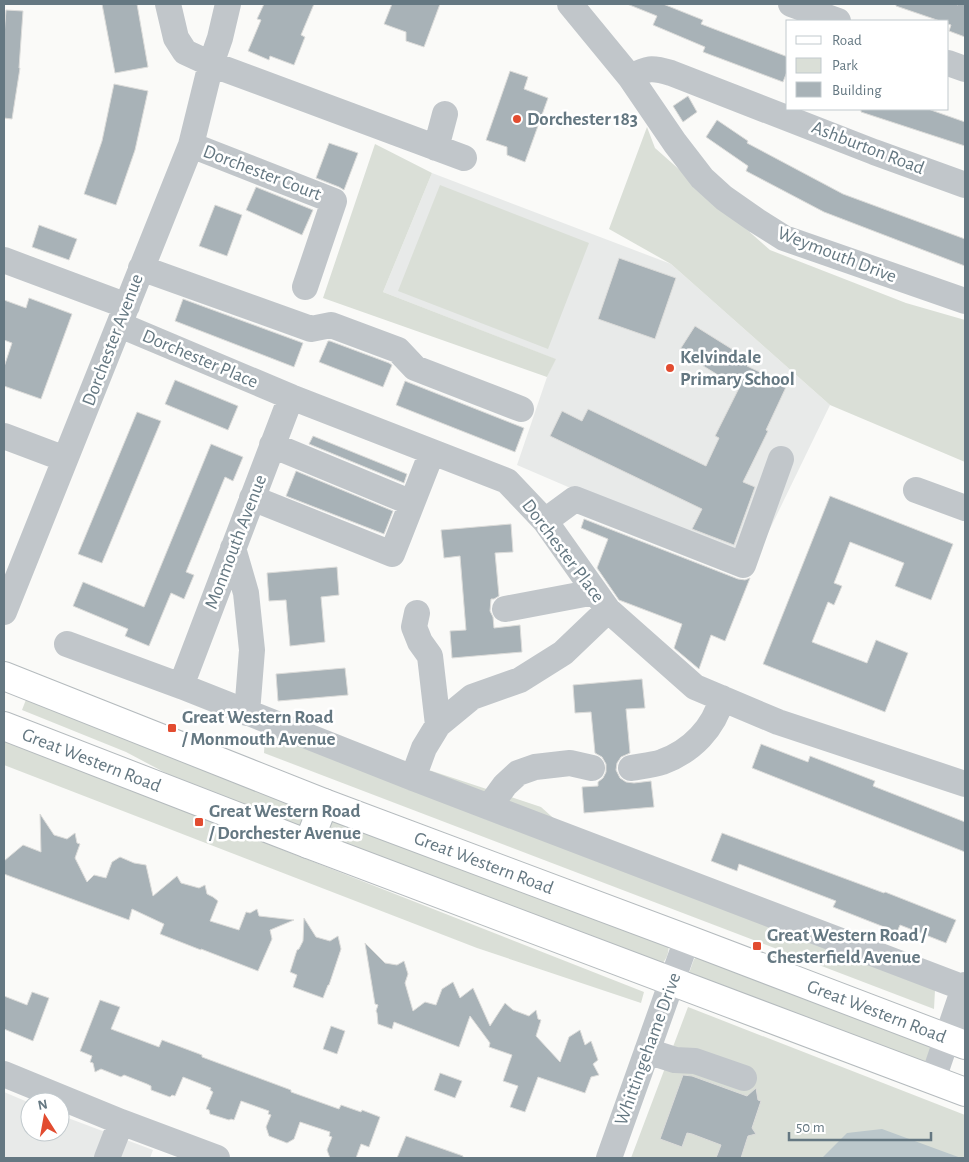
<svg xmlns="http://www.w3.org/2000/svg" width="969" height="1162" viewBox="0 0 969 1162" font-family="'Alegreya Sans',sans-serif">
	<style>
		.built { fill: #e8eae9 }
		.green { fill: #dadfd7 }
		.water { fill: #bbc7cb }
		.building { fill: #a8b2b7; stroke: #dcdcda }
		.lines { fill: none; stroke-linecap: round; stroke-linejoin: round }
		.major-casing { stroke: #b5bbbe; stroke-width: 30 }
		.minor { stroke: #c1c6ca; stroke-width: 26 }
		.major { stroke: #fff; stroke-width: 28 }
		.poi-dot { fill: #e24c30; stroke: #fff; stroke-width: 2 }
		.labels { text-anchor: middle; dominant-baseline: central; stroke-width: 5; stroke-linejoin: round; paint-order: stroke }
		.poi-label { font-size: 19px; font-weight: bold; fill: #657882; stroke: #fff; text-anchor: start }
		.street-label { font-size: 19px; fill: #657882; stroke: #fff }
	</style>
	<rect width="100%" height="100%" fill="#fafaf8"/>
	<!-- built -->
	<path class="built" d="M432 173 671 264 830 405 752 566 517 465 547 377 555 359 383 292Z
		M4 1092 30 1103V1132H60V1115L153 1150 150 1158H4Z"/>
	<!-- green -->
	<path class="green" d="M647 127 655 148 770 250 906 303 965 320V462L830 405 671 264 609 229Z
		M375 144 432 173 383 292 556 359 547 377 323 298Z
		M440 185 589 243 548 349 398 291Z
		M27 697 306 808V812L301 826 298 828 196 789 126 752 22 710Z
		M320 734 541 807 597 857 935 990 934 1009 264 753 265 738Z
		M4 740 644 992 641 1003 477 948 4 765Z
		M330 820 668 945C670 951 666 961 661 965L327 842 325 834Z
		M701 955 932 1046 925 1063 693 977 689 973 694 959Z
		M688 1007 965 1115V1158H631Z"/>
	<!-- water -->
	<path class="water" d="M882 1129 961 1158H822L847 1133Z"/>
	<!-- building -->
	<path class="building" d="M102 4H137L148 67 115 73Z
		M264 4H314L301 35 305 37 294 65 270 56 269 60 248 51 261 20 257 19Z
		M392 4H440L424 47 406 41V32L384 24Z
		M627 4H663L703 20 701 24 788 57V69L783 82 703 52 705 47 653 25 657 16Z
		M896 4H955L958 5V4H965V37L949 31 951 25 948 24V21H940L896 6Z
		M6 10 23 11 19 68H20L12 119 4 118V36Z
		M510 71 528 77 524 89 548 98 525 162 507 155V147L486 140Z
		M114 84 148 91 135 150 116 205 84 194 102 141Z
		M688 96 697 112 683 122 673 106Z
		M861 109H928L965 122V146L861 112Z
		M717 120 748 141 747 143 843 194 965 239V266L824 212 746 171 748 166 706 137Z
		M329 143 358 153 344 190 339 187 316 178Z
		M256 187 313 210 302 235 246 210Z
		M215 205 242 215 227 256 199 246Z
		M39 225 77 239 69 260 32 247Z
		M619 258 676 278 655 339 598 319Z
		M29 298 72 314 41 399 4 386V367L12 343 4 340V300L26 308Z
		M183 299 303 343 294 367 175 321Z
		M695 326 751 361 747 366 787 385 766 430 768 431 743 482 755 487 734 545 692 529 702 509 550 436 562 411 582 421 588 409 706 466 719 438 715 436 739 388 679 351Z
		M328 341H330L389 363 392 365 383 387 319 362Z
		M175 380 238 406 228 430 165 404Z
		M405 381 524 428 515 452 396 405Z
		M137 412 161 421 102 563 78 554Z
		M313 436 407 474 404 483 309 444Z
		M211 444 243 457 233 481 225 477 186 572 194 575 184 599 171 593 149 646 125 636 128 629 73 606 83 582 144 607Z
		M296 471 393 511 384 534 286 496Z
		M830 496 953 544 931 600 895 586 904 563 850 542 834 583 842 586 834 605 828 602 812 642 867 663 876 640 908 653 885 712 763 664Z
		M584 519 738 579 745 580 750 578 725 641 711 635 699 669 674 648 682 624 619 600 597 568 608 539 581 528Z
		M511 524 513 552 495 553 499 596 494 599H491L490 611 493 617 494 628 520 625 522 652 452 658 450 631 466 630 460 556 444 558 441 530Z
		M337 567 339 595 321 597 325 642 290 646 286 600 269 601 267 573Z
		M345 668 348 695 278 701 276 674Z
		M642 679 645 708 626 709 630 753 621 757 617 763 616 770 620 778 626 782 634 783 651 781 654 807 584 813 582 787 598 786V782L603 778 606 772V764L602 757 595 753 591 712 575 713 573 685Z
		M761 744 808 762 810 756 875 781 873 786 965 822V852L838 802 752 768Z
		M40 814 54 835 67 839 75 833 77 843 80 844 75 858 87 882 94 875 106 878 112 862 120 857 134 863 146 865 153 896 177 876 181 883 199 888 205 885 207 894 213 897 218 901 210 921 239 930 246 912 250 913 257 909 259 916 294 920 270 930 272 939 258 971 201 949V950L160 934 164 924 132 909 129 920 4 874V861L23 845 41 852Z
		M722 833 884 893 885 892 956 920 946 943 900 925 897 932 833 907 836 901 739 864 737 871 711 861Z
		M304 918 316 937 330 941 338 936 341 949 329 985H328L323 998 293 987 297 975 290 972 297 950 299 949 303 941Z
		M365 943 385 963 397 965 404 961 408 974 405 983 413 1011 425 1002 436 1005 442 989 453 982 460 998 473 988 490 1026 505 1003 513 1010 529 1016 536 1010 538 1019 541 1020 536 1036 560 1062 569 1037 580 1030 585 1045 591 1041 598 1060 593 1064 599 1075 591 1077 585 1093 538 1077 525 1112 510 1107 518 1086 503 1081 512 1055 489 1047 490 1043 470 1016 459 1047 394 1022 392 1029 378 1024 377 1013 376 1011 378 1005 375 1004Z
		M32 992 49 998 33 1041 4 1029V996L27 1005Z
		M100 1000 120 1007 111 1029 159 1047 162 1040 202 1055V1057L291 1090V1092L339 1109 341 1105 361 1112 362 1110 380 1117 369 1147 361 1144 356 1158H330L327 1150 332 1137 329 1136 330 1132 300 1122 294 1139 287 1143 269 1136 266 1127 271 1115 268 1114 269 1111 241 1101 234 1120 231 1119 229 1120 210 1114 209 1110 206 1109 213 1092 210 1090 211 1088 183 1077 175 1096 172 1095 170 1097 151 1090V1086L147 1084 124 1075 121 1077 101 1069 95 1072 93 1063 90 1062 92 1056 80 1051Z
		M331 1026 345 1031 337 1054 323 1049Z
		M440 1073 462 1081 455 1098 434 1090Z
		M683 1075 692 1076 747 1096 756 1088 758 1100 761 1101 752 1128 756 1134 748 1136 741 1158H716L721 1145 692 1134 687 1133 682 1147 660 1139Z
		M406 1136 463 1156V1158H397Z"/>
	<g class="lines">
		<defs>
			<g id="major">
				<path id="s1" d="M4 676 324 803 687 939 965 1045"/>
				<path id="s2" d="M4 726 308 844 965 1092"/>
				<path d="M308 844 324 803"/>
			</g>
		</defs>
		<!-- major casing -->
		<use href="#major" class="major-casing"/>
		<!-- minor -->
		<path class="minor" d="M168 4 176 38 185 52 211 64 464 158
			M570 4 630 77 675 143 702 178 724 198 757 221 784 238 965 301
			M791 4 838 21
			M948 63 965 69
			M630 77C648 68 651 67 671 73L874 152 965 185
			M191 145 334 201 305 287
			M436 148 445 114
			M4 260 127 306
			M141 268 311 329 331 325 398 350 415 368 521 409
			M120 325 291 397 507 481 545 521 608 610 695 687 778 722 965 784
			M4 436 65 459
			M272 445 412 503
			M916 490 965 508
			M252 498 392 554 432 452
			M545 521 575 499 743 565 781 459
			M233 548 246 593 252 650 247 713
			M505 609 595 592
			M4 612 191 145 211 64 220 38 228 4
			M417 613 414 627 420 642 430 656 438 725
			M67 644 181 686 413 778 964 988
			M181 686 291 397
			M631 768C642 766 653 765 662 762 692 751 714 728 722 698
			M413 778 424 748 438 725 472 697 520 680 563 653 608 610
			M489 807 505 785 518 773 535 767 570 763 592 768
			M647 1051 675 1060 695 1061 744 1078
			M4 1074 121 1122 217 1158
			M933 1079 965 985
			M107 1158 121 1122
			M609 1158 687 939"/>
		<!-- major -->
		<use href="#major" class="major"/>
	</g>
	<!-- markers -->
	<g class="poi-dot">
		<circle cx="517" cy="119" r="5"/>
		<circle cx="670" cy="368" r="5"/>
		<rect x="167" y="723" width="10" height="10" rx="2.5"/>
		<rect x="194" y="817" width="10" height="10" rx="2.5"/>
		<rect x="752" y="941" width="10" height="10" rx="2.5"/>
	</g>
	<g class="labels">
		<!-- poi labels -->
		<g class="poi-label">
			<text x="527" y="119">Dorchester 183</text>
			<text x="680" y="357">Kelvindale<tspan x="680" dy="22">Primary School</tspan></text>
			<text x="182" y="717">Great Western Road<tspan x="182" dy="22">/ Monmouth Avenue</tspan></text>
			<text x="209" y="811">Great Western Road<tspan x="209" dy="22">/ Dorchester Avenue</tspan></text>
			<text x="767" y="935">Great Western Road /<tspan x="767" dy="22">Chesterfield Avenue</tspan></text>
		</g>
		<!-- street labels -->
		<g class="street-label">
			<text transform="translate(868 148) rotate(21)">Ashburton Road</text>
			<text transform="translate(262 173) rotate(21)">Dorchester Court</text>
			<text transform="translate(837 255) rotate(21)">Weymouth Drive</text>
			<text transform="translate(113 340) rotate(-69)">Dorchester Avenue</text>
			<text transform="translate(200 359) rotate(23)">Dorchester Place</text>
			<text transform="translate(236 542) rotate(-69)">Monmouth Avenue</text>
			<text transform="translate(563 551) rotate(53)">Dorchester Place</text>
			<text stroke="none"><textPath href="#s2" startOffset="94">Great Western Road</textPath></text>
			<text stroke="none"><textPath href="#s1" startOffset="515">Great Western Road</textPath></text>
			<text stroke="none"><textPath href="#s1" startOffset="935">Great Western Road</textPath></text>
			<text transform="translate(648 1049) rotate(-70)">Whittingehame Drive</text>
		</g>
	</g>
	<!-- border -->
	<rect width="969" height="1162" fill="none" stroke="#657882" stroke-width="10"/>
	<!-- legend -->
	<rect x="786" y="20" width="162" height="90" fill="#ffffff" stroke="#c1c9cd"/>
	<rect x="796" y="36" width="25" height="8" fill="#ffffff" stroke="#c1c9cd"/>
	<text x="832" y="45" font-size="15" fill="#657882">Road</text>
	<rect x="796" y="58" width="25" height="15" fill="#dadfd7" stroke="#c1c9cd"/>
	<text x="832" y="70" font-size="15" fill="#657882">Park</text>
	<rect x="796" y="82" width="25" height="15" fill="#a8b2b7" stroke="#c1c9cd"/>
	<text x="832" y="95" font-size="15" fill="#657882">Building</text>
	<!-- north arrow -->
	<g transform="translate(45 1117) rotate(349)"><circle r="24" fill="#ffffff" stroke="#c1c9cd"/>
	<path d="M0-4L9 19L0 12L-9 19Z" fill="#e24c30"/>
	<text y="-8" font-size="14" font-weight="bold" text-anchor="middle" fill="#657882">N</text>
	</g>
	<!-- scale -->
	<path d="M789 1132v8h142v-8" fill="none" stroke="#657882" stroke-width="2.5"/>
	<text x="796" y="1132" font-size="15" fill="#657882" stroke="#ffffff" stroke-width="4" paint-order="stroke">50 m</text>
</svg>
